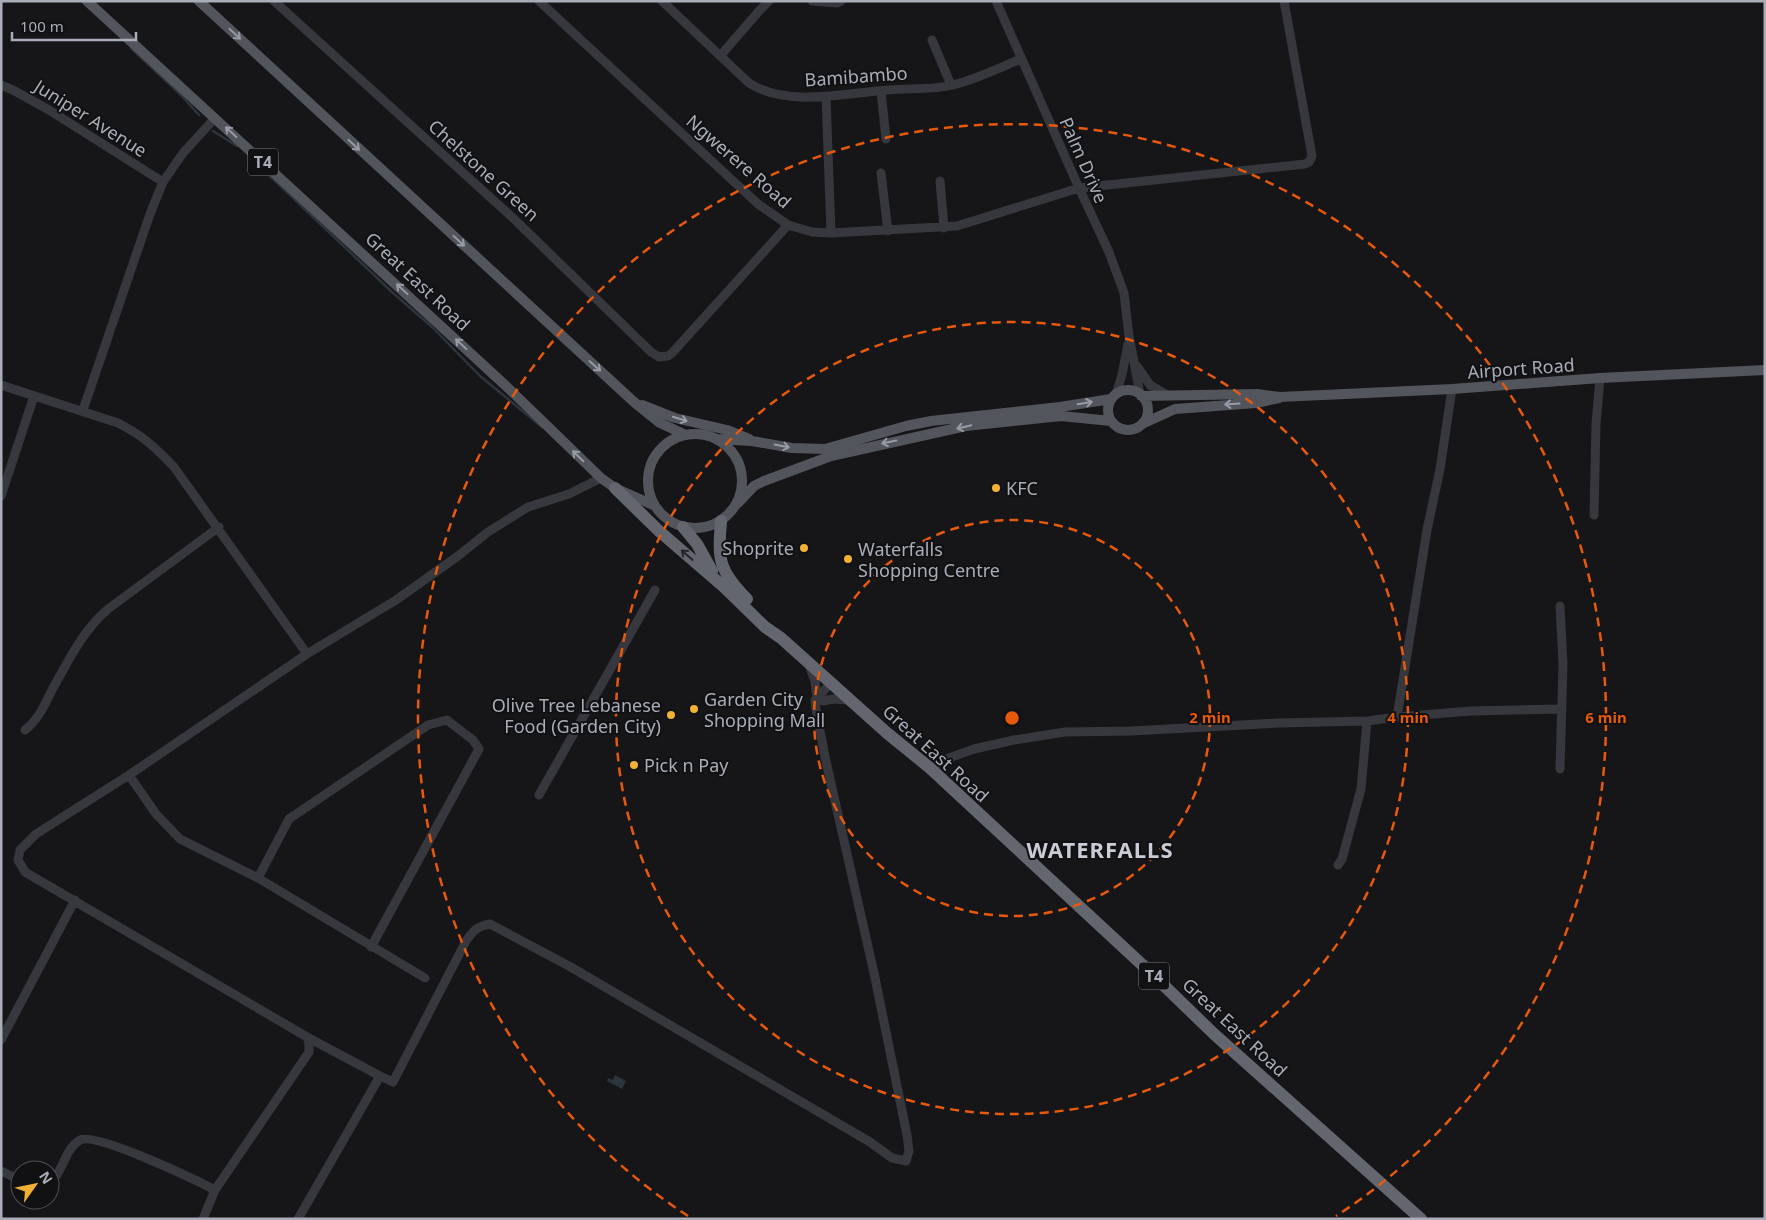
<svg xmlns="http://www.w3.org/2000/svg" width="1766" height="1220" viewBox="0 0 1766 1220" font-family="'Noto Sans',sans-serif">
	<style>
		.water { fill: #2c353c }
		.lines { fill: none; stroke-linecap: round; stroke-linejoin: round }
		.stream { stroke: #2c353c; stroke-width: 2.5 }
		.minor { stroke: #37383d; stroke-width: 9 }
		.major { stroke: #53555c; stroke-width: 10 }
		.highway { stroke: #63666e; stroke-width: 12 }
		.oneway { stroke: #979ba6 }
		.oneway2 { stroke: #26262a }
		.ring { fill: none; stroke: #e8590c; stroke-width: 2.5; stroke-dasharray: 9 6 }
		.poi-dot { fill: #f2b134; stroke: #111113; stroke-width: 2 }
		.labels { text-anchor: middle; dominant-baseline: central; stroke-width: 4; stroke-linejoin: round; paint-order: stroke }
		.shield { fill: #111113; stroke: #7b7e86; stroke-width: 1 }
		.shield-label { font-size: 16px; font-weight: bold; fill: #a8adb8 }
		.street-label { font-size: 18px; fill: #a8adb8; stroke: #111113 }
		.poi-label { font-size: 18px; fill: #a8adb8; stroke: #111113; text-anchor: start }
		.district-label { font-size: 22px; font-weight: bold; letter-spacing: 1px; fill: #c9ccd4; stroke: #111113 }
		.centre { fill: #e8590c; stroke: #111113; stroke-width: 2.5 }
		.ring-label { font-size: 15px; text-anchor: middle; font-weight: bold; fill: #e8590c; stroke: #111113; stroke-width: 4; stroke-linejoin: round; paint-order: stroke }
	</style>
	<rect width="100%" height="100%" fill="#161618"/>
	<!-- water -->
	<path class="water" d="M615 1075 626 1081 622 1089 607 1081 608 1078 613 1080Z"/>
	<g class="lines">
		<!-- stream -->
		<path class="stream" d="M131 48 181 95 199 115
			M213 131 237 146
			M254 161 393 293 432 327 480 376 542 427"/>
		<!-- minor -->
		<path class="minor" d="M274 1 513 218 651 352 659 357 668 356 672 353 788 225
			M539 1 758 204 788 225 812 232 831 233 957 226 1079 188 1305 164 1309 162 1312 156 1284 1
			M662 1 749 83C787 108 845 93 888 90 909 88 933 90 953 85 977 79 999 68 1021 59
			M812 1 837 3 841 1
			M996 1 1079 188 1109 252 1124 293 1129 336 1140 394
			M932 40 951 85
			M721 55 759 11 769 1
			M1 85 13 90 49 110 163 182
			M881 91 886 139
			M826 97 831 233
			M881 173 888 231
			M940 181 944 228
			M1137 366 1150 385 1167 395
			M1 385 118 423C142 435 156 448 174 467L307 654
			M1116 394 1122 375 1128 344
			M83 410 150 214 163 182 183 153 215 118
			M1 496 34 396
			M1594 515 1596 424 1600 378
			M809 665 815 681 817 698
			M823 701 833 699 849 700
			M1397 717 1427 530 1440 469 1452 389
			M25 730C39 719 45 704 53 688 69 660 83 630 108 609L219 527
			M930 768 946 759 974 749 1014 740 1065 732 1131 731 1279 723 1367 721 1397 717 1471 711 1561 709
			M1560 769 1563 664 1560 606
			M129 775 156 814 180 839 258 878 425 978
			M539 795 655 590
			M1338 865 1342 859 1361 789 1367 721
			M258 878 289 819 428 725 447 720 473 740 479 749 371 947
			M1 1040 75 900
			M380 1076 393 1082 466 941C473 931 477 926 490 924L569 966 870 1142 892 1158 906 1161 909 1151 907 1135 874 973 825 757 816 709 815 700 831 683
			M1 1171 20 1180
			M50 1183C53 1179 57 1176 59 1171 65 1161 69 1146 80 1140 96 1132 196 1180 215 1190
			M203 1219 215 1190 309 1052V1044L307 1037
			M298 1219 380 1076 307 1037 25 872 18 860 20 850 36 834 129 775 307 654 396 600 458 556 488 532 528 507 569 494 601 478"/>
		<!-- major -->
		<path class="major" d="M87 1 505 385 601 478 615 488 653 505
			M199 1 634 402 660 423 686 435
			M1108 410a20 20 0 1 1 40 0a20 20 0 1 1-40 0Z
			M1141 396 1257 394 1280 397 1452 389 1600 378 1765 370
			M642 405 675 418 727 430 749 439
			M1142 424 1175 409 1256 403 1279 398
			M648 481a47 47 0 1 1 94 0a47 47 0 1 1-94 0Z
			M717 439 752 441 792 448 825 449 906 426 931 421 1060 407 1111 399
			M738 503 754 486 764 481 831 456 966 426 1061 416 1111 421"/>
		<!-- highway -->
		<path class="highway" d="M615 488 659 531 724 587 765 627 781 638 887 733 930 768 1150 972 1214 1034 1421 1219
			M721 521C718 559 718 570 747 599
			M683 527 697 544 712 571"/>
	</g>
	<!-- one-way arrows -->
	<defs><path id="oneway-shaft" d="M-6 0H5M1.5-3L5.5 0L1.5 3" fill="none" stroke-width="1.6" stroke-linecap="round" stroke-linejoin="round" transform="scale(1.25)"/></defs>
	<g class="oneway">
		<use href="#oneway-shaft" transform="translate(235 34) rotate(43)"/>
		<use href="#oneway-shaft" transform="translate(231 132) rotate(-137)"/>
		<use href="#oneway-shaft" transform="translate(354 145) rotate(43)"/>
		<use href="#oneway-shaft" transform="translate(459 241) rotate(43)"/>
		<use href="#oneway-shaft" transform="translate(402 289) rotate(-137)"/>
		<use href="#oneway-shaft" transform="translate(461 344) rotate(-137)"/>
		<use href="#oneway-shaft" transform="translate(595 366) rotate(42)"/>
		<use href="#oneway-shaft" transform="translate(1085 403) rotate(-9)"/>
		<use href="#oneway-shaft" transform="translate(1232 404) rotate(176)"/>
		<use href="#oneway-shaft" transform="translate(680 419) rotate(17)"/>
		<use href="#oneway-shaft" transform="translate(964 427) rotate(167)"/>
		<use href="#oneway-shaft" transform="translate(889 442) rotate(169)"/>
		<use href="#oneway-shaft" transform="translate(782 446) rotate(11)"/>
		<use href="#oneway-shaft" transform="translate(578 456) rotate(-136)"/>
	</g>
	<use class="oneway2" href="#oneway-shaft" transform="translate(687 555) rotate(-139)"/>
	<!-- distance rings -->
	<g class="ring">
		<circle cx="1012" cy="718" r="198"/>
		<circle cx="1012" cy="718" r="396"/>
		<path d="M688 1216A594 594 0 1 1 1336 1216"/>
	</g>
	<!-- markers -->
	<g class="poi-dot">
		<circle cx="996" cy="488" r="5"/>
		<circle cx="804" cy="548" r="5"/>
		<circle cx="848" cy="559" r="5"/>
		<circle cx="694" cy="709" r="5"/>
		<circle cx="671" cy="715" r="5"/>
		<circle cx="634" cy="765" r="5"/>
	</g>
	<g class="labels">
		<!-- shield labels -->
		<g class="shield">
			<rect x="248" y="148.5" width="30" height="27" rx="4"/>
			<rect x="1139" y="962.5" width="30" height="27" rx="4"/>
		</g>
		<g class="shield-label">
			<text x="263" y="162">T4</text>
			<text x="1154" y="976">T4</text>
		</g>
		<!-- street labels -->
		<g class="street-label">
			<text transform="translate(856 76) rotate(-4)">Bamibambo</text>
			<text transform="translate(91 118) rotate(32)">Juniper Avenue</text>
			<text transform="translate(1084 160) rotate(66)">Palm Drive</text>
			<text transform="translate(739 161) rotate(41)">Ngwerere Road</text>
			<text transform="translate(484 170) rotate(42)">Chelstone Green</text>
			<text transform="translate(418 281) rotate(43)">Great East Road</text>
			<text transform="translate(1521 368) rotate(-4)">Airport Road</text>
			<text transform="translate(936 753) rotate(42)">Great East Road</text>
			<text transform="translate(1235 1027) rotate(43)">Great East Road</text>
		</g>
		<!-- poi labels -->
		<g class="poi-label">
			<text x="1006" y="488">KFC</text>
			<text x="794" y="548" text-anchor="end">Shoprite</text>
			<text x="858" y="549">Waterfalls<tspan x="858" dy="21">Shopping Centre</tspan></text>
			<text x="704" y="699">Garden City<tspan x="704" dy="21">Shopping Mall</tspan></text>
			<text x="661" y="705" text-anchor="end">Olive Tree Lebanese<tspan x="661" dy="21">Food (Garden City)</tspan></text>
			<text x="644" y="765">Pick n Pay</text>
		</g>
		<!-- district labels -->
		<g class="district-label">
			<text x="1100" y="849">WATERFALLS</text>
		</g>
	</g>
	<circle cx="1012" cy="718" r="8" class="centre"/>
	<g class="ring-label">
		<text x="1210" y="723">2 min</text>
		<text x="1408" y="723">4 min</text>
		<text x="1606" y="723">6 min</text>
	</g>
	<!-- border -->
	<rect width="1766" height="1220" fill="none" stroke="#a8adb8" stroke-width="5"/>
	<!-- north arrow -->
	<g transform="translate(35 1185) rotate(57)"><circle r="24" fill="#111113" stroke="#4d4f55"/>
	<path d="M0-4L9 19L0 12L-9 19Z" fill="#f2b134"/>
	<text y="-8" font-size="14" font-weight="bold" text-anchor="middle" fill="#a8adb8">N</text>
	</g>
	<!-- scale -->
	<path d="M12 32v8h124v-8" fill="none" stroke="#a8adb8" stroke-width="2.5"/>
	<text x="20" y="32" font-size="15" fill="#a8adb8" stroke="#111113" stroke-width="4" paint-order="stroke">100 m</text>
</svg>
